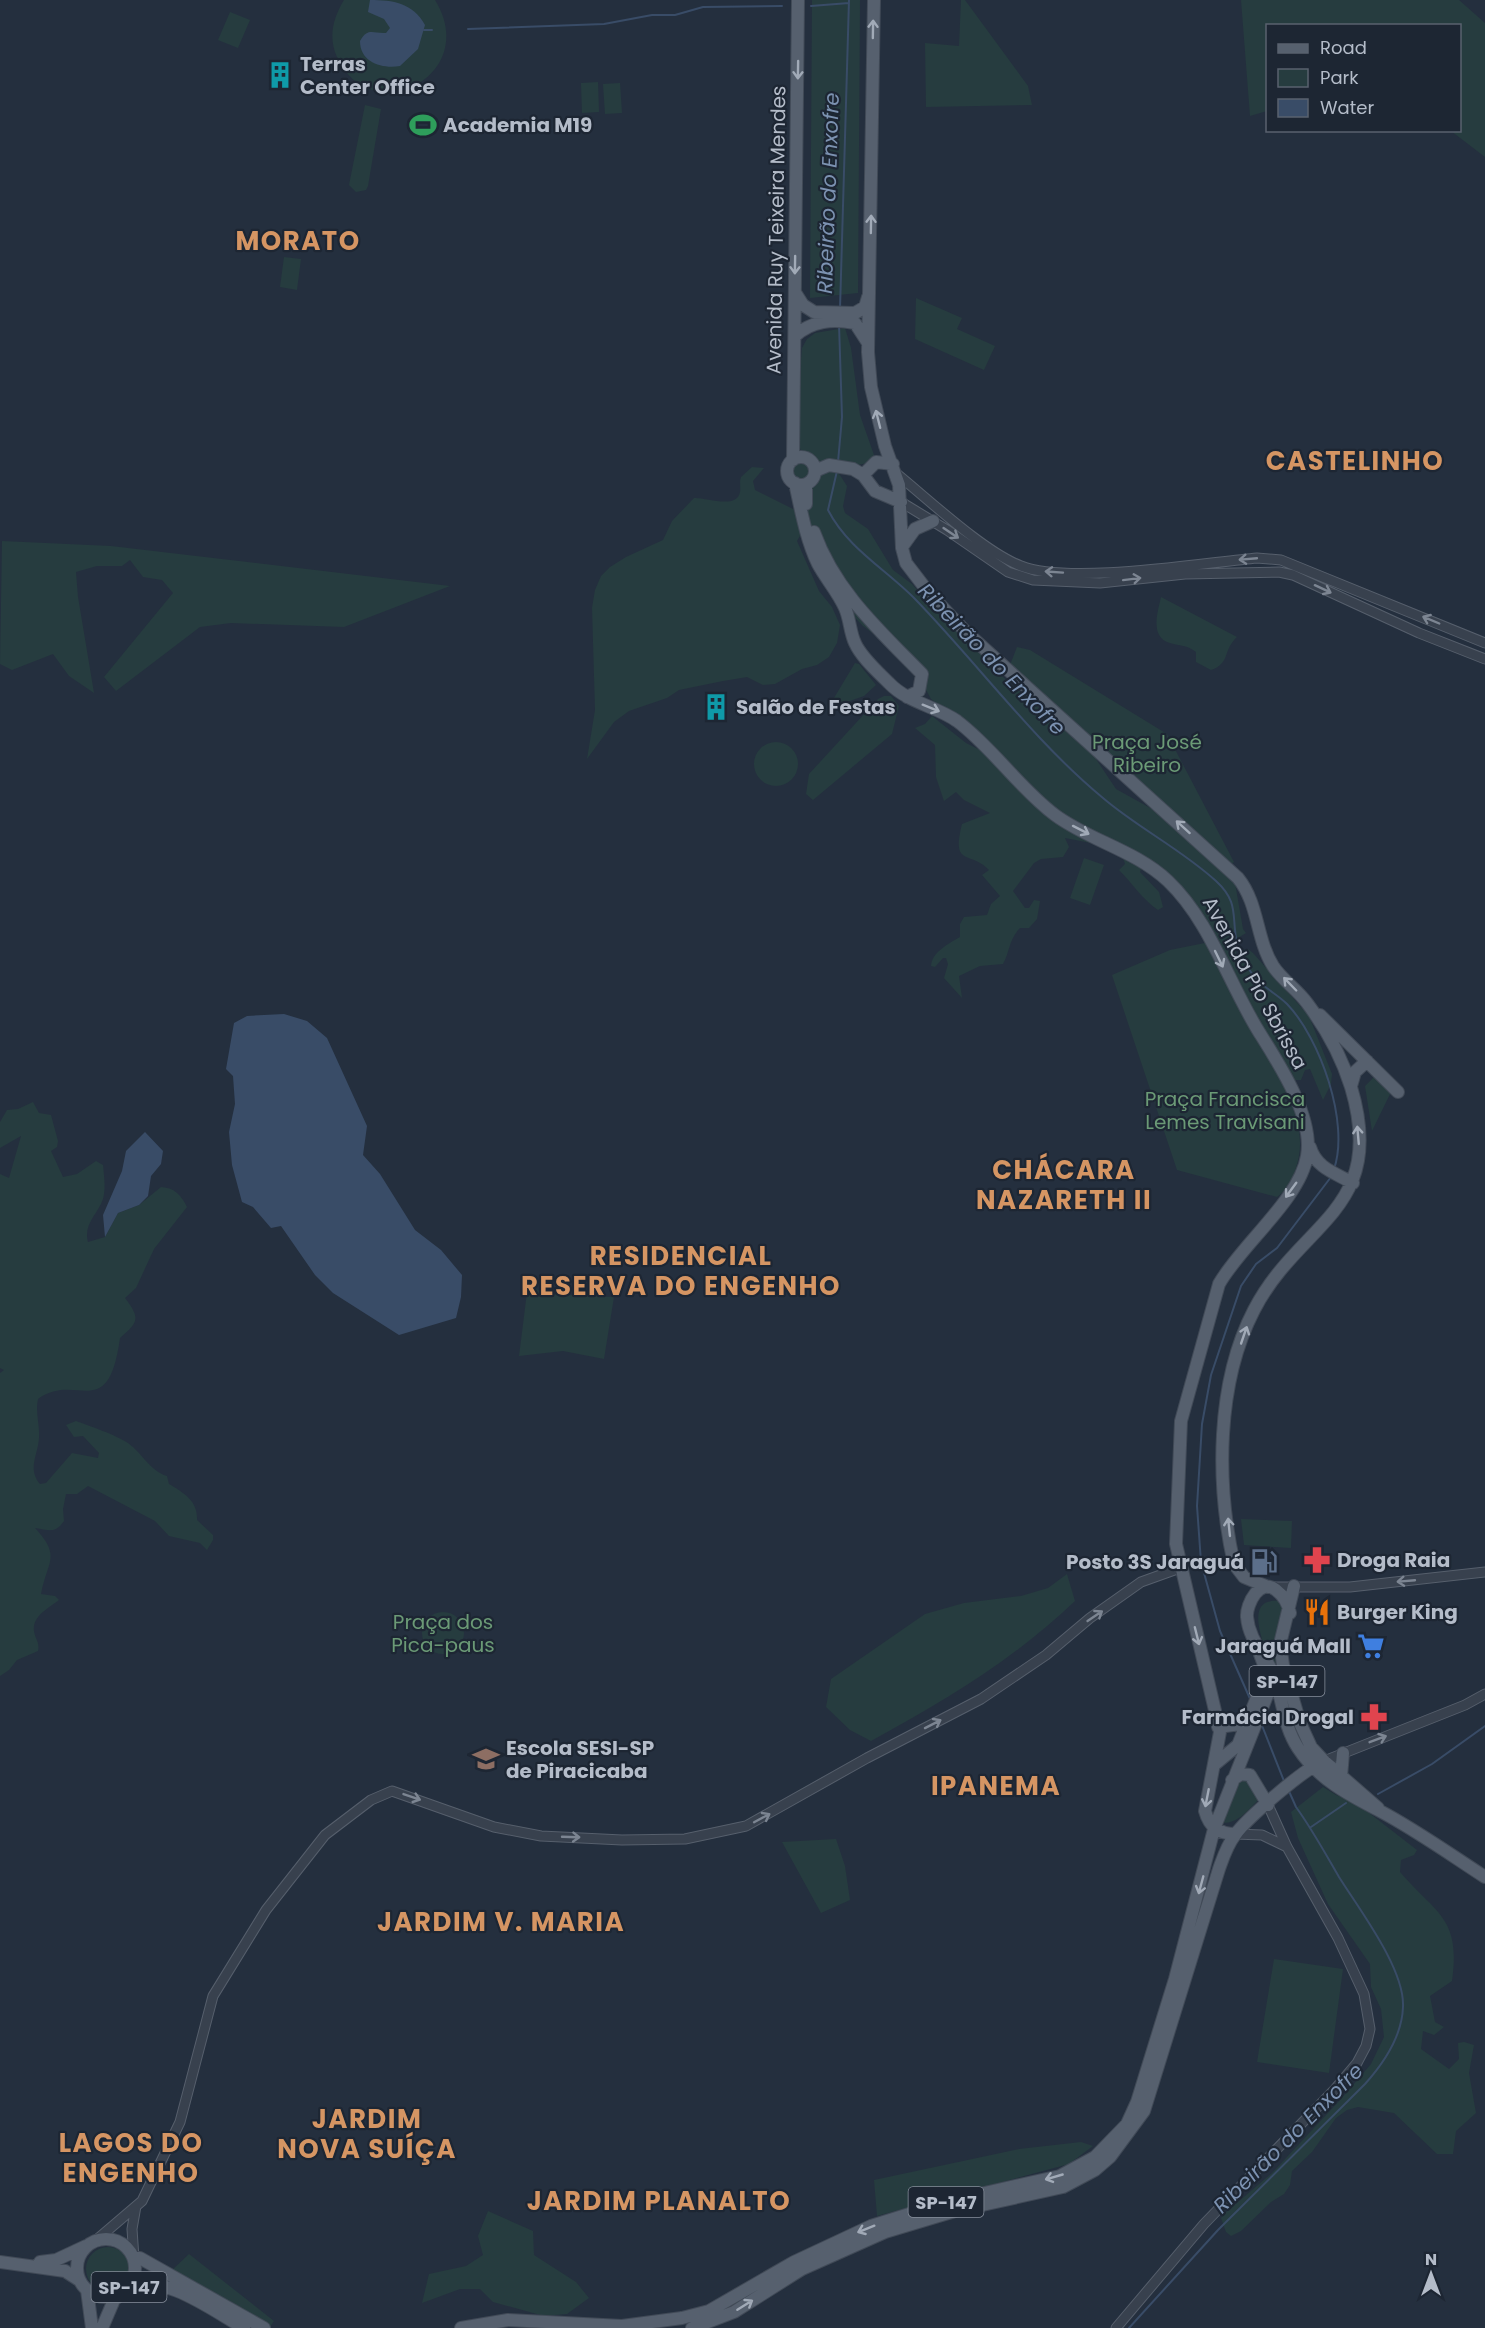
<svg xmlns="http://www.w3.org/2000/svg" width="1485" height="2328" viewBox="0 0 1485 2328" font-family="Poppins,sans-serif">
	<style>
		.green { fill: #263c3f }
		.water { fill: #394c67 }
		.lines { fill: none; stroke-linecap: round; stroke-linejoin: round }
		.stream { stroke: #394c67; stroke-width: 2 }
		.minor-casing { stroke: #565f6c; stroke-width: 11 }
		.major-casing { stroke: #414a57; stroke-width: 14 }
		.minor { stroke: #38414e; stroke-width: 9 }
		.major { stroke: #56606e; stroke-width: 12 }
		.oneway { stroke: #a1aab7 }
		.oneway2 { stroke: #7c8592 }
		.labels { text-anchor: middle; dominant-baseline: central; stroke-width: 4.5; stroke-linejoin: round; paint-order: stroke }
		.shield { fill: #1d2633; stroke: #878f9c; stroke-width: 1.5 }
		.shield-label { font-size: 18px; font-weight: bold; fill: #b4bcc9 }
		.poi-label { font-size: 20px; font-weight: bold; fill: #b4bcc9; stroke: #1d2633; text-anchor: start }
		.street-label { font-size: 20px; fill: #b4bcc9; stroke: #1d2633 }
		.park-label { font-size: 20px; fill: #6b9a76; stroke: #1d2633 }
		.water-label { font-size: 21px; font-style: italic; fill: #7c92b1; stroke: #1d2633 }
		.district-label { font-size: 26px; font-weight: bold; letter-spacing: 1.5px; fill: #d59563; stroke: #1d2633 }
	</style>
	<rect width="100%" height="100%" fill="#242f3e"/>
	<!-- green -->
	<path class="green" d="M344 0H435C482 76 370 131 337 57 328 37 333 18 344 0Z
		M812 0H860L858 293 810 298Z
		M961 0H965L1028 86 1032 105 926 107 925 43 959 46Z
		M1241 0H1459L1485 23V157L1451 131 1460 130V26H1268L1267 111 1250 116Z
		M230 12 250 20 238 48 218 40Z
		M598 82 599 112 582 113 581 83Z
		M620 83 622 113 605 114 603 84Z
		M365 105 381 109 368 186 366 190 356 192 349 185Z
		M284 257 301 259 297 290 280 287Z
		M916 298 962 318 957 329 995 346 984 370 915 339Z
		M845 328 851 348 860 415 874 455 868 463 836 469 847 486 843 506 845 513 868 529 893 570 912 584 947 624 990 661 995 670 1094 756 1116 789 1152 809 1219 869 1234 877 1243 929 1246 933 1236 939V959L1242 950 1248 949 1253 953 1309 1016 1332 1074 1331 1084 1323 1100 1310 1069 1305 1070 1301 1080H1294L1277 1069C1291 1105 1309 1132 1295 1171 1291 1181 1286 1191 1277 1197L1177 1170 1112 975 1170 950 1215 941 1153 871 1141 869 1140 872 1159 892 1163 907 1158 910C1143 900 1132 883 1119 870L1125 864 1119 845 1114 840 1096 844 1065 838 1069 847 1063 857 1041 859 1034 863 1013 891 1025 908H1029L1034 900 1040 901 1037 919 1029 928H1020C1009 939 1010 951 1003 964L980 966 959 976 962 998 944 978 948 964 946 958H943L935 967 931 966C932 952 948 944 960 937V924L964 917 987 915 991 904 1000 896 982 875 989 870C970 850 951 868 962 824L990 813 964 800 956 792 944 801 936 777 935 745 915 728 925 724 932 716 966 743 978 749 979 745 954 716 931 699 919 677 892 648 863 626 836 598 801 534 797 541 819 591 832 607 840 625 837 643 829 657 817 665 802 669 775 684 763 685 747 677 723 681 679 690 667 698 629 711 614 722 587 759 595 710 592 608 595 590 601 576 610 567 626 557 663 540 672 521 694 498C705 497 737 510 740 492 741 487 739 482 741 477L752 467 764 468 753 481 755 490 795 510 801 509 818 469 808 463 811 469V476L802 481 796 479 792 474 793 465 799 461 807 462 803 457 792 425 799 385 802 348 807 339 815 333Z
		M2 541 111 546 450 586 344 627 231 623 200 627 116 691 104 677 173 593 162 580 143 577 130 560 122 566H97L76 572 78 597 94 693 69 676 53 654 12 670 0 664Z
		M1161 597 1237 637C1222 651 1231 663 1211 670L1196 662V652C1187 645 1180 646 1170 643 1149 637 1158 611 1161 597Z
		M1017 647 1030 650 1167 734 1234 862 1229 866 1010 665Z
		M855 663 859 664 876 685 864 696 833 707 831 703Z
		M884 696H891L899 706 892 734 813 800 806 794 809 774 878 699Z
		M754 764a22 22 0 1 1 44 0a22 22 0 1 1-44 0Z
		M1084 858 1104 865 1090 905 1070 898Z
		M1374 1077 1392 1090 1372 1131 1365 1086Z
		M33 1102 39 1113 51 1115 58 1141 57 1147 51 1151 63 1177 77 1174 96 1161 103 1165C104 1176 106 1188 103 1199 98 1214 83 1224 88 1242L105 1237 118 1213 139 1205 161 1187C175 1188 181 1195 187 1207L154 1249 136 1288 125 1298C141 1319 138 1322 120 1338 108 1425 77 1371 38 1399 35 1412 40 1425 39 1438 38 1455 27 1469 40 1484L46 1483 72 1453 98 1458 99 1453 83 1436 74 1437 66 1425 76 1421C90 1426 116 1435 128 1443 143 1454 150 1471 167 1476L169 1484C184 1493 198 1501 197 1520L213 1535V1540L207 1550 200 1543 169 1536 155 1521 88 1486 77 1494H66L63 1509 64 1521C55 1534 49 1530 35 1528 62 1557 47 1561 41 1594L55 1596 59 1600C49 1608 32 1616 34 1631 35 1639 40 1642 38 1651L17 1660 9 1670 0 1676V1373L4 1370 0 1368V1174L9 1178 21 1136 0 1148V1122L7 1110 18 1109Z
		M528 1284 545 1294 614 1297 604 1359 563 1351 519 1356Z
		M1241 1519 1292 1521 1291 1548 1244 1545Z
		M1067 1574 1075 1601C1009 1663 949 1698 871 1741L850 1730 826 1707 831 1679 925 1614 964 1603 1021 1596 1048 1588Z
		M1278 1601 1285 1607 1279 1662 1271 1664C1265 1647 1242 1598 1278 1601Z
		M422 1633a21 21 0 1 1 42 0a21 21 0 1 1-42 0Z
		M1243 1779C1252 1782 1257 1790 1258 1800 1249 1810 1238 1823 1223 1823L1221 1818 1235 1783Z
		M1323 1787 1336 1795 1355 1802 1417 1850 1414 1855 1401 1860 1400 1872C1436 1914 1461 1917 1452 1981L1430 1996 1435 2022 1444 2027 1434 2035 1423 2031 1421 2049 1449 2069 1459 2059 1458 2043 1464 2042 1474 2045 1469 2073 1476 2113 1456 2131 1453 2154H1437L1394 2113 1358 2107 1347 2110 1336 2118 1312 2152 1292 2171 1290 2185 1284 2194 1271 2202 1241 2231 1231 2236 1226 2232 1221 2218 1224 2214 1272 2173 1341 2099 1371 2064 1384 2037 1381 2009 1371 1987 1370 1964 1328 1904 1298 1838 1291 1812Z
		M836 1839 845 1866 850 1900 821 1913 782 1842Z
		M1274 1959 1343 1969 1329 2073 1257 2062Z
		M1081 2142 1093 2146 1069 2164 877 2216 874 2180 1019 2149Z
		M488 2211 533 2231 534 2255 576 2282 589 2298 567 2314 544 2316 493 2302 480 2289H460L422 2303 429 2274 466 2266 483 2255 478 2236Z
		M86 2269a22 22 0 1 1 44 0a22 22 0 1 1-44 0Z
		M189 2254 274 2321 270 2327 170 2272Z"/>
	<!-- water -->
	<path class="water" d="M370 0C393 0 413 3 425 25L418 49 400 66C383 69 360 63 360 41 368 27 373 34 386 33L390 28 384 19 368 12Z
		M284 1014 307 1021 327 1038 367 1126 363 1155 380 1174 415 1230 441 1250 462 1275 461 1297 456 1318 399 1335 333 1293 315 1275 281 1226 271 1228 253 1207 242 1202 232 1165 229 1132 235 1104 233 1076 226 1069 234 1023 247 1016Z
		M145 1132 163 1151 161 1164 151 1176 148 1196 139 1205 118 1213 105 1237 103 1215 122 1171 126 1151Z"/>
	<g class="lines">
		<!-- stream -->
		<path class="stream" d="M811 6 849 3
			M468 29 604 24 652 15H675L703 7 782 6
			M424 30H432
			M840 309 849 0
			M838 462 842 417 839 324
			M837 471 828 510C848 549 887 570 916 600 978 664 1034 741 1103 798 1138 828 1181 849 1216 881 1240 903 1231 917 1237 943 1240 954 1246 966 1253 975 1263 988 1276 993 1287 1004 1320 1038 1350 1123 1334 1169
			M1251 1701 1220 1631 1201 1562 1197 1506 1202 1424 1211 1375 1241 1286 1256 1264 1277 1248 1331 1177
			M1261 1723 1284 1781
			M1378 1794 1432 1764 1485 1726
			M1311 1827 1346 1803
			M1129 2328 1218 2230 1365 2084C1383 2064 1402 2036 1403 2007 1405 1969 1359 1909 1339 1877 1325 1853 1312 1829 1296 1807L1288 1789"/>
		<defs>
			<path id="minor" d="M897 474C929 500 984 552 1021 566 1069 585 1202 563 1257 558L1281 560 1485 643
				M901 502 947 530 1008 572 1033 580 1100 583 1185 574 1279 572 1293 575 1419 633 1485 659
				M1273 1587H1350L1485 1572
				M1324 1761 1465 1705 1485 1694
				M1235 1834 1262 1835 1287 1847
				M94 2242 142 2201 180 2122 213 1996 266 1910 325 1835 371 1800 392 1791 494 1827 541 1836 622 1840 685 1839 746 1826 867 1758 981 1699 1046 1655 1090 1618 1141 1582 1180 1568
				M134 2258 132 2229 136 2206
				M1116 2328 1204 2224 1335 2089 1357 2063 1366 2046 1370 2029 1364 1994 1338 1938 1287 1847 1268 1805"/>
			<path id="major" d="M874 0 868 352 871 387 885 446 899 485 902 548 906 563 929 593 966 632 1238 878C1259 904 1256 939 1273 966 1282 980 1297 989 1307 1003 1325 1027 1342 1058 1351 1087 1388 1211 1300 1221 1254 1310 1216 1383 1216 1484 1234 1564L1244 1577 1268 1587
				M796 294 803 305 814 312 855 313 865 307 868 297
				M795 336C812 320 833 319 855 323L868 343
				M787 471a14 14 0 1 1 28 0a14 14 0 1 1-28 0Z
				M793 460 798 0
				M815 471 829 465 853 469 863 475 875 491 901 502
				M863 475 876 462 893 464
				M795 483C801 510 806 539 818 564 826 579 838 592 845 608 850 619 850 633 855 643 861 657 878 672 889 683 908 703 936 706 957 721 993 748 1019 788 1055 815 1090 841 1135 850 1168 881 1210 921 1228 982 1259 1032 1279 1064 1314 1117 1307 1156 1300 1199 1241 1245 1219 1284L1181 1421 1176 1544 1220 1732 1205 1811C1209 1826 1219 1834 1235 1834
				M806 504V484
				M814 532C835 591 880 631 922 674L919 691 907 697
				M902 547 915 529 933 521
				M1320 1015 1398 1092
				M1351 1086 1355 1072 1367 1061
				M1310 1147C1316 1168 1335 1173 1353 1183
				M1294 1586 1280 1644 1283 1665 1300 1723 1311 1747 1324 1761 1378 1808
				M1290 1613C1288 1603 1284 1596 1276 1590 1260 1577 1246 1604 1247 1617 1249 1642 1268 1657 1275 1679 1283 1702 1284 1727 1298 1748 1318 1779 1349 1795 1380 1811 1416 1830 1451 1855 1485 1877
				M1218 1727 1248 1723
				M1214 1765 1238 1745 1265 1677
				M1341 1777 1343 1753
				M1232 1780 1241 1774 1250 1775 1268 1805
				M77 2268a29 29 0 1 1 58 0a29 29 0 1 1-58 0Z
				M134 2258H140L264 2328
				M0 2262 65 2271 79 2280
				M40 2262 56 2260 86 2246
				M128 2288C162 2271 215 2312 244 2328
				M87 2290 92 2328
				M102 2328 114 2300 122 2293
				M461 2328 508 2320 622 2326 682 2318 709 2311 794 2262 871 2226 954 2200 1060 2176 1095 2157 1127 2124 1137 2102 1175 1979 1214 1829 1268 1693 1267 1673 1258 1649
				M692 2328 734 2312 802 2269 885 2232 955 2211 1063 2187 1095 2170 1110 2157 1144 2111 1219 1869C1223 1858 1227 1845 1235 1835 1247 1818 1305 1768 1324 1761"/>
		</defs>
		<!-- minor casing -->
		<use href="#minor" class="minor-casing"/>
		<!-- major casing -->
		<use href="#major" class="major-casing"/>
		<!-- minor -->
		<use href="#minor" class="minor"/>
		<!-- major -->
		<use href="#major" class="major"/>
	</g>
	<!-- one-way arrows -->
	<defs><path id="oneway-shaft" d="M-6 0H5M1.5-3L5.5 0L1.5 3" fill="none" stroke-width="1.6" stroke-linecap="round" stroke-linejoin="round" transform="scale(1.5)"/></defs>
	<g class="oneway">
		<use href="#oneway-shaft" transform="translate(873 29) rotate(-89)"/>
		<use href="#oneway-shaft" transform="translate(798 70) rotate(91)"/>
		<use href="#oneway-shaft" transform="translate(871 224) rotate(-89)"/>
		<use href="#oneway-shaft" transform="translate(795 265) rotate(91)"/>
		<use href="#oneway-shaft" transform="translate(878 419) rotate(-104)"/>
		<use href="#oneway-shaft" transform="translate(931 708) rotate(22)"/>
		<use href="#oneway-shaft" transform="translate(1183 827) rotate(-138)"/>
		<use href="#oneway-shaft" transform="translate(1081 830) rotate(27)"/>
		<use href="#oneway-shaft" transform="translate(1219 959) rotate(64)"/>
		<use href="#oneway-shaft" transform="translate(1290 984) rotate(-134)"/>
		<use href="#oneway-shaft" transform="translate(1358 1135) rotate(-95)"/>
		<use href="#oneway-shaft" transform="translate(1291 1190) rotate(126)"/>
		<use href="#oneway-shaft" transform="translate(1244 1335) rotate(-71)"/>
		<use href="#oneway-shaft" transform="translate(1229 1527) rotate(-96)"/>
		<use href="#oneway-shaft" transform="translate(1197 1636) rotate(76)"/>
		<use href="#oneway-shaft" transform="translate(1207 1798) rotate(101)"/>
		<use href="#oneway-shaft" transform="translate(1201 1885) rotate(105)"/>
		<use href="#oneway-shaft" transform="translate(1054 2177) rotate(164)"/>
		<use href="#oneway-shaft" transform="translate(866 2229) rotate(158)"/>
		<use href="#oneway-shaft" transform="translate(745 2305) rotate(-32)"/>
	</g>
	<g class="oneway2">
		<use href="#oneway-shaft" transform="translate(951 533) rotate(34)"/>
		<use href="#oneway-shaft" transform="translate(1248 559) rotate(175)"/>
		<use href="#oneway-shaft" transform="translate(1054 572) rotate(-176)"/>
		<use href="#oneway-shaft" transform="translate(1132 579) rotate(-7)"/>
		<use href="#oneway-shaft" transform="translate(1323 589) rotate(25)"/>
		<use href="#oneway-shaft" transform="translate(1431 620) rotate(-157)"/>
		<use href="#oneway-shaft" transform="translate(1406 1581) rotate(175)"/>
		<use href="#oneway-shaft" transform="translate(1095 1616) rotate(-34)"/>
		<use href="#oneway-shaft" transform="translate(933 1724) rotate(-27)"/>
		<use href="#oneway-shaft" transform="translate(1378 1739) rotate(-21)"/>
		<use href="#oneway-shaft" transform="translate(412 1797) rotate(19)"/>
		<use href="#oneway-shaft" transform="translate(762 1818) rotate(-28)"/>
		<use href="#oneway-shaft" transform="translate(571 1837) rotate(2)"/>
	</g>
	<!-- icons -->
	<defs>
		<symbol id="building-bare" viewBox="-9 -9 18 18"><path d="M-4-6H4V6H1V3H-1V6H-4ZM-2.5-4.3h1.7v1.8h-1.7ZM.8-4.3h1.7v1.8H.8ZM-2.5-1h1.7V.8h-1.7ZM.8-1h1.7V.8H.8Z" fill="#0f9aa8" stroke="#1d2633" stroke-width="2.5" paint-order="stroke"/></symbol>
		<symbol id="stadium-bare" viewBox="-9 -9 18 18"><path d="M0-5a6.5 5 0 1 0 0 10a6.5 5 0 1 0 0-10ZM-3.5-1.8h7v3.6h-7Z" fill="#2e9e5b" stroke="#1d2633" stroke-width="2.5" paint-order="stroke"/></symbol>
		<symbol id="pharmacy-bare" viewBox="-9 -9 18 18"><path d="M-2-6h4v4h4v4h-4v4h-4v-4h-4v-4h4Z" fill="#e0444e" stroke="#1d2633" stroke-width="2.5" paint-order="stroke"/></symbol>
		<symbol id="fuel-bare" viewBox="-9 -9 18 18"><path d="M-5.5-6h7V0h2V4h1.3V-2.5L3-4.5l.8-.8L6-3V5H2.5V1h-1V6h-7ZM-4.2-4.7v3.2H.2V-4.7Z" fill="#5c6f8a" stroke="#1d2633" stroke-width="2.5" paint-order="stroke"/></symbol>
		<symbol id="restaurant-bare" viewBox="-9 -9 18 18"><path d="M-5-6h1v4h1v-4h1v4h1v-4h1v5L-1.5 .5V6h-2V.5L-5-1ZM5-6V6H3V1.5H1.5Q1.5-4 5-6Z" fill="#e8710a" stroke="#1d2633" stroke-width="2.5" paint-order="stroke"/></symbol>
		<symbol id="supermarket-bare" viewBox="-9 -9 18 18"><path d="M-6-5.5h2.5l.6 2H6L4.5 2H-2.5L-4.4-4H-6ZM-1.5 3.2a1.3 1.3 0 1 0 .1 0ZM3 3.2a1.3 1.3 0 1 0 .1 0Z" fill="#3f7fe0" stroke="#1d2633" stroke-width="2.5" paint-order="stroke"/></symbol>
		<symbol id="university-bare" viewBox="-9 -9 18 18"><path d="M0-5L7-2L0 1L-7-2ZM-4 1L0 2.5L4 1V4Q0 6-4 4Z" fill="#8d6e63" stroke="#1d2633" stroke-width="2.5" paint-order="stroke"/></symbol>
	</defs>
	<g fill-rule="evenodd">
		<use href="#building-bare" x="261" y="56" width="38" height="38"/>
		<use href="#stadium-bare" x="404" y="106" width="38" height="38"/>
		<use href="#building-bare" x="697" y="688" width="38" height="38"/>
		<use href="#pharmacy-bare" x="1298" y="1541" width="38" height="38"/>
		<use href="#fuel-bare" x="1245" y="1543" width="38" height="38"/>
		<use href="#restaurant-bare" x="1298" y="1593" width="38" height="38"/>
		<use href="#supermarket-bare" x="1352" y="1627" width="38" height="38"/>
		<use href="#pharmacy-bare" x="1355" y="1698" width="38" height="38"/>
		<use href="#university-bare" x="467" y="1740" width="38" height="38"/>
	</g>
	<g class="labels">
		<!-- shield labels -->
		<g class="shield">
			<rect x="1249.5" y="1666" width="75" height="30" rx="4.5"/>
			<rect x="908.5" y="2187" width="75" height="30" rx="4.5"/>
			<rect x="91.5" y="2272" width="75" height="30" rx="4.5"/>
		</g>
		<g class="shield-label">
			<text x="1287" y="1681">SP-147</text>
			<text x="946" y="2202">SP-147</text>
			<text x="129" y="2287">SP-147</text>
		</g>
		<!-- poi labels -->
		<g class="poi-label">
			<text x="300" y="64">Terras<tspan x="300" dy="23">Center Office</tspan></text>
			<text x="443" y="125">Academia M19</text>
			<text x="736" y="707">Salão de Festas</text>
			<text x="1337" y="1560">Droga Raia</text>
			<text x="1244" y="1562" text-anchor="end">Posto 3S Jaraguá</text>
			<text x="1337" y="1612">Burger King</text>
			<text x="1351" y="1646" text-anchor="end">Jaraguá Mall</text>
			<text x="1354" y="1717" text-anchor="end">Farmácia Drogal</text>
			<text x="506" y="1748">Escola SESI-SP<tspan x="506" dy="23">de Piracicaba</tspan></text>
		</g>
		<!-- street labels -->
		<g class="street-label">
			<text transform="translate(776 230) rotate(-89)">Avenida Ruy Teixeira Mendes</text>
			<text transform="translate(1255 983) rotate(61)">Avenida Pio Sbrissa</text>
		</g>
		<!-- park labels -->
		<g class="park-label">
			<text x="1147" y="742">Praça José<tspan x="1147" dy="23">Ribeiro</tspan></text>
			<text x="1225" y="1099">Praça Francisca<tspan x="1225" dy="23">Lemes Travisani</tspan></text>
			<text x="443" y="1622">Praça dos<tspan x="443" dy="23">Pica-paus</tspan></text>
		</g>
		<!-- water labels -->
		<g class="water-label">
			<text transform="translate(828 193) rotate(-88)">Ribeirão do Enxofre</text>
			<text transform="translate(992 659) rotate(46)">Ribeirão do Enxofre</text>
			<text transform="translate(1288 2138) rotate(-45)">Ribeirão do Enxofre</text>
		</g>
		<!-- district labels -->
		<g class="district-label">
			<text x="298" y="241">MORATO</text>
			<text x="1355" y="461">CASTELINHO</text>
			<text x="1064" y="1170">CHÁCARA<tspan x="1064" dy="30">NAZARETH II</tspan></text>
			<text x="681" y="1256">RESIDENCIAL<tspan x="681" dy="30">RESERVA DO ENGENHO</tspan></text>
			<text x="996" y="1786">IPANEMA</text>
			<text x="501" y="1922">JARDIM V. MARIA</text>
			<text x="367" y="2119">JARDIM<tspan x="367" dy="30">NOVA SUÍÇA</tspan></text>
			<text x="131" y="2143">LAGOS DO<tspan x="131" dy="30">ENGENHO</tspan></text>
			<text x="659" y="2201">JARDIM PLANALTO</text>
		</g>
	</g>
	<!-- legend -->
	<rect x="1266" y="24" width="195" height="108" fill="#1d2633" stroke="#59626f" stroke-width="1.5"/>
	<rect x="1278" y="44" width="30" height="9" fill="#56606e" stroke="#59626f" stroke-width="1.5"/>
	<text x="1320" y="54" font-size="18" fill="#b4bcc9">Road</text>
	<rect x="1278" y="69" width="30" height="18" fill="#263c3f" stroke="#59626f" stroke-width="1.5"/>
	<text x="1320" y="84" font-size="18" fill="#b4bcc9">Park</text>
	<rect x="1278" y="99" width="30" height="18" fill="#394c67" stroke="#59626f" stroke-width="1.5"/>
	<text x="1320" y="114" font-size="18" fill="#b4bcc9">Water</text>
	<!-- north arrow -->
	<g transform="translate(1431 2274)" stroke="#1d2633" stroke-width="4.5" paint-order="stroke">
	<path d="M0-4.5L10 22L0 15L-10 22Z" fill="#b4bcc9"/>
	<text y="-9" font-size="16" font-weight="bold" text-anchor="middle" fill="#b4bcc9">N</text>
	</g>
</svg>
